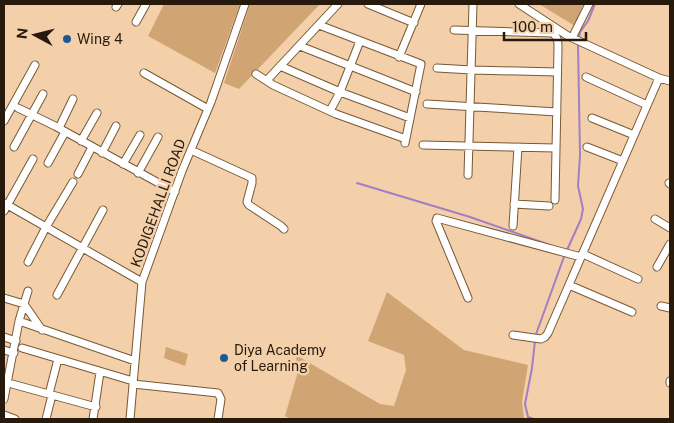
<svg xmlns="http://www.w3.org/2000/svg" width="674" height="423" viewBox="0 0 674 423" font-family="'Public Sans',sans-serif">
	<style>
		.green { fill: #d1a573 }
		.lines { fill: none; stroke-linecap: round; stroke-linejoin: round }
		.stream { stroke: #a47ec2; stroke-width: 2 }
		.minor-casing { stroke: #775936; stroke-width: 9 }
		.minor { stroke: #fff; stroke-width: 7 }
		.poi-dot { fill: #1c5b91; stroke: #f3d0aa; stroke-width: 2 }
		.labels { text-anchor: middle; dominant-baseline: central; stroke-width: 5; stroke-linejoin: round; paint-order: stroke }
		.poi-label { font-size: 14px; fill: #271a0c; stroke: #f3d0aa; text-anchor: start }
		.street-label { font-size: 14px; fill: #271a0c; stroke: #f3d0aa }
	</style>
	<rect width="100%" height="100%" fill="#f3d0aa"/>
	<!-- green -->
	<path class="green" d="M164 4H240L215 73 148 36Z
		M250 4H320L239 89 224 83Z
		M539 4H583L575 26Z
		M387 292 464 350 528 365 522 402 524 418 527 419H290L285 416 297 375 296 355 380 404 394 406 406 370 404 355 368 341Z
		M166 347 188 354 185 366 164 358Z"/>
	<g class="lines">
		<!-- stream -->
		<path class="stream" d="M579 39 580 32 588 21 595 4
			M357 183 470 217 550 245
			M567 250 581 219 583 209 578 186 580 155 578 44
			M535 337 565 254
			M534 419 528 417 525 404 532 368 535 341"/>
		<defs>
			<path id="minor" d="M368 4 414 23
				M519 4 568 36 659 78 670 81
				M116 7 118 4
				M136 22 146 4
				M319 25 421 64 405 143
				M454 30 553 33C558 38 558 41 558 48L555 200
				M572 38 589 4
				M300 46 416 92
				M399 57 421 4
				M280 66 340 92 410 118
				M437 68 472 70 557 72
				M144 73 208 109
				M256 74 273 85 336 114 406 139
				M586 77 647 105
				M269 81V78L338 4
				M427 104 557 112
				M18 108 55 126 175 192
				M330 111 340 92 360 41
				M592 118 634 135
				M4 121 35 65
				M59 128 73 99
				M81 141 97 113
				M423 145 556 148
				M14 147 43 94
				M587 147 623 161
				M191 150 252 178V183L247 202 249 205 281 226 284 229
				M102 153 116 126
				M48 163 65 132
				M123 164 140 135
				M138 173 158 137
				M78 174 92 147
				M468 175 473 4
				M669 183 670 184
				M4 203 142 282
				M514 204 549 206
				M4 211 33 159
				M655 219 670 228
				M513 226 518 147
				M583 254 638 279
				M28 262 46 227 73 182
				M657 267 670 244
				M569 285 632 312
				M28 291 24 304 42 330
				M57 295 103 210
				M4 298 24 304 19 321
				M468 298 436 221 437 218 581 257
				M661 306 670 308
				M513 335 541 339 545 337 548 333 659 78
				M4 337 16 341
				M22 348 133 381
				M4 350 14 353
				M670 383V381
				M12 384 96 407
				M133 384 218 393 221 399 218 419
				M49 394 58 359
				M4 399 19 321 135 361
				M4 415 15 419
				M46 419 52 395
				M93 419 100 372
				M130 419 142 282 182 171 211 102 245 4"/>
		</defs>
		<!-- minor casing -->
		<use href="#minor" class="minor-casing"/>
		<!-- minor -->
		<use href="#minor" class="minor"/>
	</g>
	<!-- markers -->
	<g class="poi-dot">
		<circle cx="67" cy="39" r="5"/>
		<circle cx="224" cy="358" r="5"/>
	</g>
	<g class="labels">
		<!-- poi labels -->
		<g class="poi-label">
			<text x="77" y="39">Wing 4</text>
			<text x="234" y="350">Diya Academy<tspan x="234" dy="16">of Learning</tspan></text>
		</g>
		<!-- street labels -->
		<g class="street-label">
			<text transform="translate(158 203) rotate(-70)">KODIGEHALLI ROAD</text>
		</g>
	</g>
	<!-- border -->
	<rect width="674" height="423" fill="none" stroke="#271a0c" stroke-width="10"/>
	<!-- north arrow -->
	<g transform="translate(35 35) rotate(277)" stroke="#f3d0aa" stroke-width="4" paint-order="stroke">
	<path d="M0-4L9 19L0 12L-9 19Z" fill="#271a0c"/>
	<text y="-8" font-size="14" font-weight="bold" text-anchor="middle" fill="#271a0c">N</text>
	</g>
	<!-- scale -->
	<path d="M504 32v8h82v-8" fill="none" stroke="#271a0c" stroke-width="2.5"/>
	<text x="512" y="32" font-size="15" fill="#271a0c" stroke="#f3d0aa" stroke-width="4" paint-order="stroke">100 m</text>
</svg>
